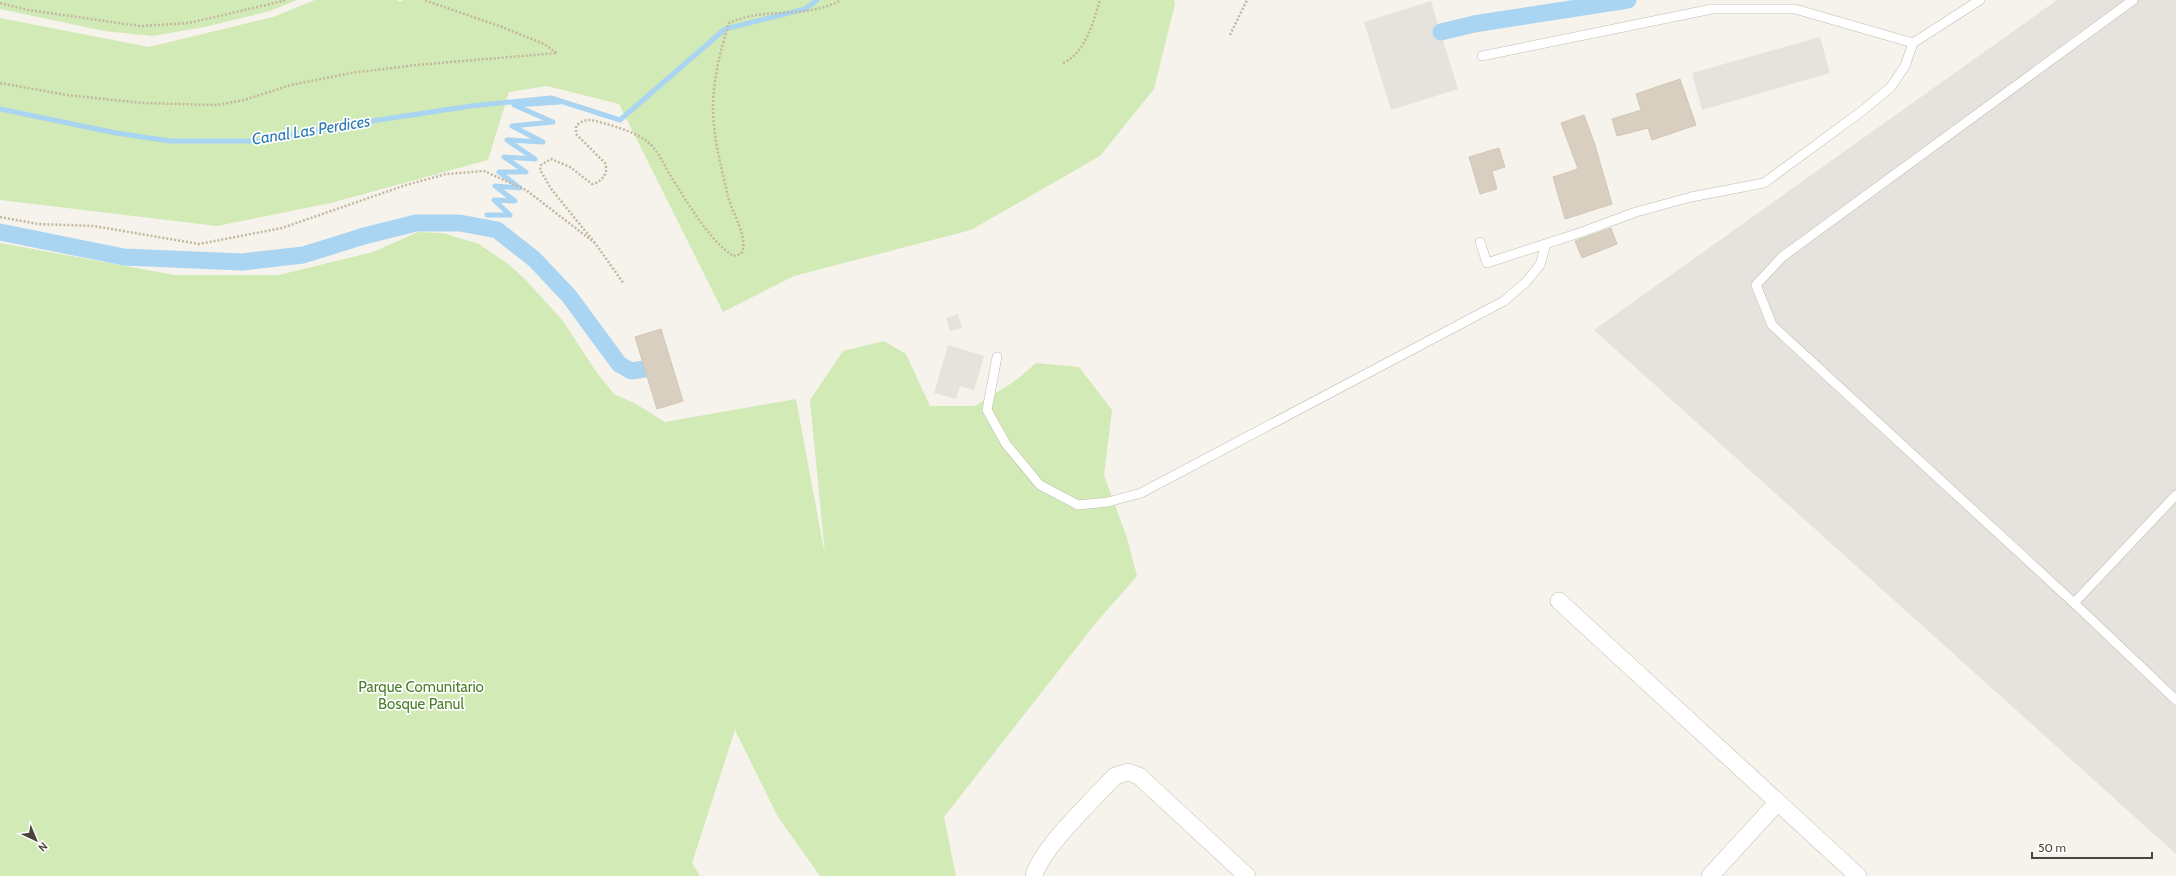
<svg xmlns="http://www.w3.org/2000/svg" width="2176" height="876" viewBox="0 0 2176 876" font-family="Cabin,sans-serif">
	<style>
		.industrial { fill: #e6e2dd }
		.green { fill: #d2eab5 }
		.lines { fill: none; stroke-linecap: round; stroke-linejoin: round }
		.stream { stroke: #a9d4f2; stroke-width: 5 }
		.canal { stroke: #a9d4f2; stroke-width: 17 }
		.building { fill: #d8cfc1; stroke: #d3c7b4 }
		.lane-casing { stroke: #c2bbae; stroke-width: 10 }
		.street-casing { stroke: #c2bbae; stroke-width: 18 }
		.path { stroke: #c4b79f; stroke-width: 2.5; stroke-dasharray: 2 2; stroke-linecap: butt }
		.lane { stroke: #fff; stroke-width: 9 }
		.street { stroke: #fff; stroke-width: 17 }
		.labels { text-anchor: middle; dominant-baseline: central; stroke-width: 3.5; stroke-linejoin: round; paint-order: stroke }
		.park-label { font-size: 15px; fill: #4a7f2a; stroke: #fff }
		.water-label { font-size: 16px; font-style: italic; fill: #2e7ab2; stroke: #fff }
	</style>
	<rect width="100%" height="100%" fill="#f6f3ec"/>
	<!-- industrial -->
	<path class="industrial" d="M2057 0H2176V854L1594 330Z
		M1431 1 1458 89 1391 110 1364 22Z
		M1820 37 1830 73 1702 110 1692 73Z
		M958 314 962 328 950 331 946 318Z
		M948 345 984 356 974 390 960 386 956 399 934 393Z"/>
	<!-- green -->
	<path class="green" d="M0 0H297L270 11 205 27 152 36 104 31 0 9Z
		M315 0H397L400 2 403 0H1174L1175 4 1154 89 1100 156 971 230 794 276 723 312 619 104 547 86 509 92 488 160 331 203 217 226 0 200V18L149 47 273 17Z
		M418 232 443 233 479 244 508 264 525 279 563 321 595 370 614 394 636 404 665 422 796 399 825 555 810 400 843 351 884 341 906 354 930 406H975L1015 381 1036 363 1079 367 1112 410 1104 475 1127 538 1137 576 1095 624 944 817 956 876H820L778 817 735 730 692 863 700 876H0V243L175 275H279L373 252Z"/>
	<g class="lines">
		<!-- stream -->
		<path class="stream" d="M0 109 116 133 170 141H257L365 122 471 106 551 98 620 120 725 29 805 9 817 0
			M487 215H510L494 200 515 201 495 186 520 188 499 172H526L504 157 535 159 507 140 543 142 512 126 553 122 514 105 560 102"/>
		<!-- canal -->
		<path class="canal" d="M1441 32 1474 24 1628 0
			M0 232 124 257 242 262 303 255 364 236 416 223H460L497 230 534 259 569 296 619 364 631 371 645 369"/>
	</g>
	<!-- building -->
	<path class="building" d="M1680 79 1696 125 1652 140 1648 128 1617 136 1612 119 1641 110 1636 94Z
		M1584 115 1595 145 1612 204 1565 219 1553 177 1578 169 1561 123Z
		M1499 148 1505 167 1492 171 1497 189 1480 194 1469 157Z
		M1611 228 1617 244 1582 258 1575 241Z
		M661 329 683 401 657 409 635 337Z"/>
	<g class="lines">
		<defs>
			<path id="lane" d="M2133 0 1782 257 1756 285 1772 325 2074 603 2176 700
				M1482 56 1712 9H1795L1913 43
				M1480 242 1487 263 1582 232 1636 212 1691 197 1764 183 1862 111 1891 87 1905 66 1913 43 1980 0
				M997 357 987 410 1006 444 1040 485 1078 505 1108 502 1141 493 1504 301 1525 283 1540 265 1546 244
				M2074 603 2176 495"/>
			<path id="street" d="M1559 601 1858 876
				M1034 876C1041 848 1094 799 1115 776L1128 772 1139 776 1247 876
				M1710 876 1777 803"/>
		</defs>
		<!-- lane casing -->
		<use href="#lane" class="lane-casing"/>
		<!-- street casing -->
		<use href="#street" class="street-casing"/>
		<!-- path -->
		<path class="path" d="M0 3 28 10 140 26 189 23 287 0
			M1230 35 1247 0
			M1063 63C1086 53 1093 22 1100 0
			M0 83 67 95 142 103 217 105 244 100 291 85 351 73 416 65 557 53 544 44 502 27 424 0
			M0 217 38 224 94 226 199 244 282 228 406 185 446 174 484 171 526 190 595 243 624 284
			M595 243 552 190 540 170 541 165 551 159 570 167 592 184C602 182 609 173 605 163L576 134V126C586 117 592 120 603 123 617 127 637 133 648 142 658 151 663 163 670 175 686 200 708 239 733 256L741 254C750 241 732 212 728 197 723 173 716 149 714 125 710 92 719 54 729 23 766 6 805 20 841 0"/>
		<!-- lane -->
		<use href="#lane" class="lane"/>
		<!-- street -->
		<use href="#street" class="street"/>
	</g>
	<g class="labels">
		<!-- park labels -->
		<g class="park-label">
			<text x="421" y="687">Parque Comunitario<tspan x="421" dy="17">Bosque Panul</tspan></text>
		</g>
		<!-- water labels -->
		<g class="water-label">
			<text transform="translate(311 130) rotate(-9)">Canal Las Perdices</text>
		</g>
	</g>
	<!-- north arrow -->
	<g transform="translate(36 840) rotate(136)" stroke="#ffffff" stroke-width="3" paint-order="stroke">
	<path d="M0-3L7 15L0 10L-7 15Z" fill="#4b4439"/>
	<text y="-6" font-size="11" font-weight="bold" text-anchor="middle" fill="#4b4439">N</text>
	</g>
	<!-- scale -->
	<path d="M2032 852v6h120v-6" fill="none" stroke="#4b4439" stroke-width="2"/>
	<text x="2038" y="852" font-size="12" fill="#4b4439" stroke="#ffffff" stroke-width="3" paint-order="stroke">50 m</text>
</svg>
